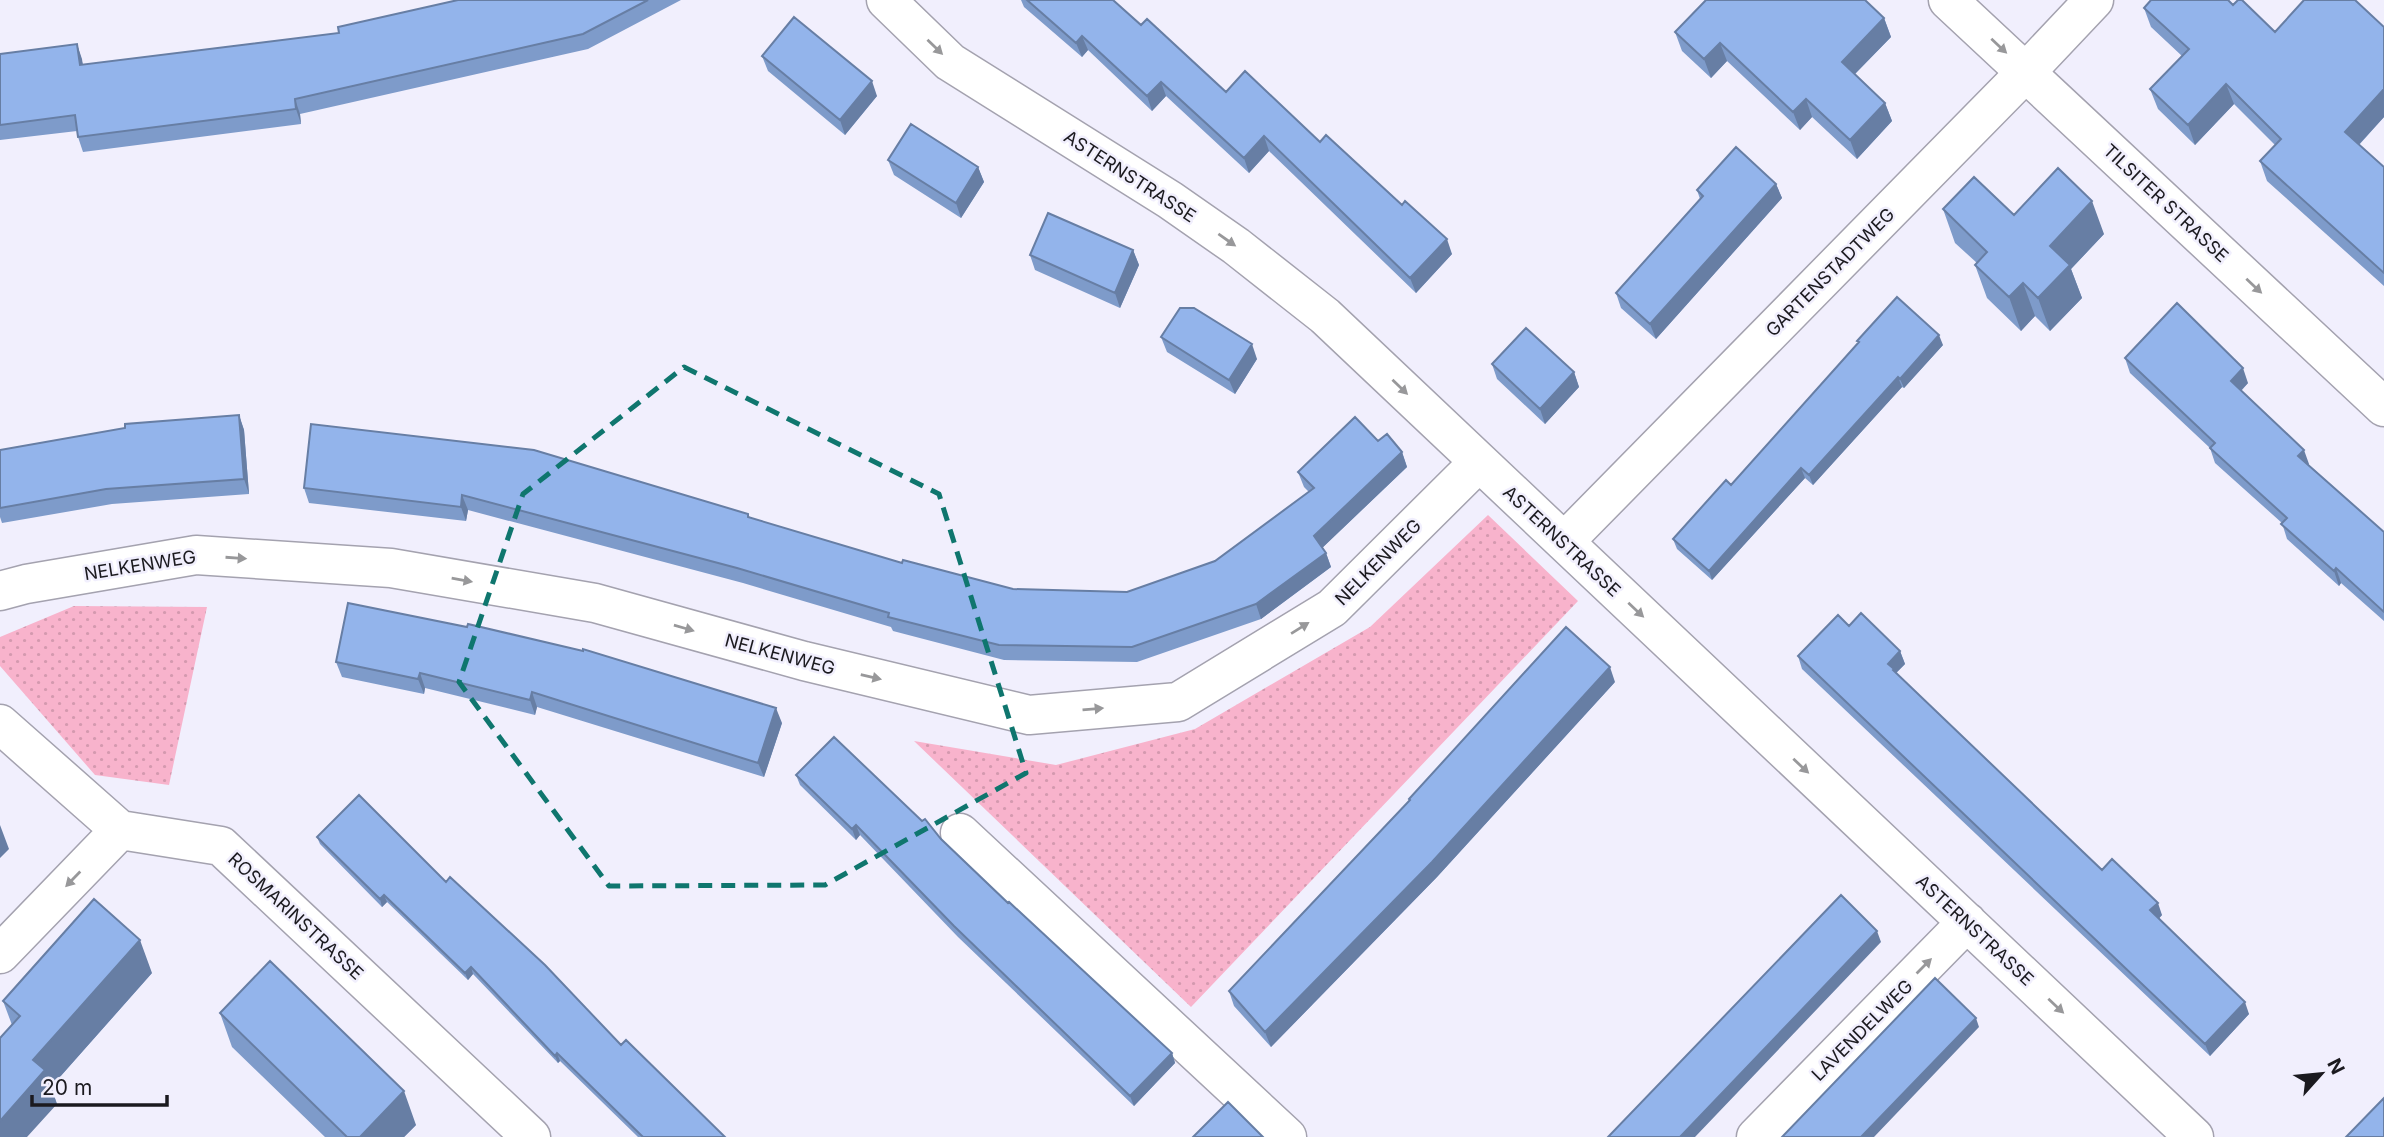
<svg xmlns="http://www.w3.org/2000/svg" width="2384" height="1137" viewBox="0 0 2384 1137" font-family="Inter,sans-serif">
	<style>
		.green { fill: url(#green-dots) }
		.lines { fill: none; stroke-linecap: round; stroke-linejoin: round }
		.street-casing { stroke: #a4a2af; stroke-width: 41 }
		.secondary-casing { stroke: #a4a2af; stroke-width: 41 }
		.street { stroke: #fff; stroke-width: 38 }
		.secondary { stroke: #fff; stroke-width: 38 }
		.wall { fill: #7e9bca }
		.shaded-wall { fill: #677ea4 }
		.building { fill: #93b4eb; stroke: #677ea4; stroke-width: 2 }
		.oneway { fill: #98989a }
		.marked { fill: none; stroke: #0f766e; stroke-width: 5; stroke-dasharray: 14 9; stroke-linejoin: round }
		.labels { text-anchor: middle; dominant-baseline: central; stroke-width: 5; stroke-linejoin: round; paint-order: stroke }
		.street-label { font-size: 18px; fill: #1b1a1f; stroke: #f1effd }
	</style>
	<defs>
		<pattern id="green-dots" width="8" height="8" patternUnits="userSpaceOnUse" patternTransform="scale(1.75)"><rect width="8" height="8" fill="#f8b3cc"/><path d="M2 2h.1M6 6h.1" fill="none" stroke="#d499af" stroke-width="1.8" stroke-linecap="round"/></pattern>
	</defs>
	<rect width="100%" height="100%" fill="#f1effd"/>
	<!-- green -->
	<path class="green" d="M1488 515 1578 601 1191 1007 914 741 1056 765 1195 729 1370 627Z
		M74 606 207 607 169 785 95 775 0 666V637Z"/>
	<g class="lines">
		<defs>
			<path id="street" d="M886 0 950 62 1170 200 1236 246 1325 316 2194 1137
				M1564 542 2026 72 2094 0
				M0 591 26 584 196 555 391 568 595 603 804 661 1029 715 1178 702 1332 608 1479 462
				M0 724 120 830 221 846 531 1137
				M960 833 1287 1137
				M0 954 120 830
				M1756 1137 1967 922"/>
			<path id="secondary" d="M1948 0 2384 407"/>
		</defs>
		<!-- street casing -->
		<use href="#street" class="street-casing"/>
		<!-- secondary casing -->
		<use href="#secondary" class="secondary-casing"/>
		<!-- street -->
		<use href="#street" class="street"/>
		<!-- secondary -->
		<use href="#secondary" class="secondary"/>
	</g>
	<!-- wall -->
	<path class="wall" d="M458 0H681L588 49 300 114 301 124 83 152 78 137 77 131 0 140V54L77 44 83 65 339 33Z
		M1021 0H1113L1141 25 1226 92 1320 142 1452 254 1416 293 1269 151 1249 173 1166 96 1152 111 1088 50 1082 57 1024 7Z
		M2233 5 2275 32 2384 27V117L2359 145 2384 167V286L2267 181 2260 161 2275 145 2234 104 2195 145 2158 109 2150 89 2182 56 2151 27 2144 8Z
		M1884 18 1891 37 1855 74 1885 103 1892 121 1857 159 1812 117 1800 130 1727 61 1711 78 1682 51 1675 32Z
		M762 56 877 96 845 135 768 71Z
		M888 160 978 167 984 182 961 218 894 175Z
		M1776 184 1782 198 1656 339 1621 308 1616 293 1700 199 1697 190Z
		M1943 209 2014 215 2104 234 2071 269 2082 298 2050 331 2035 316 2021 331 1987 298 1975 265 1977 263 1955 243Z
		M1133 250 1139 265 1120 308 1035 270 1030 255Z
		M1161 337 1257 359 1235 394 1167 352Z
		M1857 341 1943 345 1904 388 1902 387 1813 485 1805 478 1712 580 1677 549 1673 539 1731 485 1858 344Z
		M2125 358 2248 383 2241 391 2309 465 2384 532V621L2341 583 2339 586 2287 539 2282 523 2215 463 2210 448 2130 373Z
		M1492 364 1574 372 1579 387 1545 424 1497 379Z
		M239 415 244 430 249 494 112 504 2 523 0 517V450Z
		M311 424 748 514 750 518 902 563 1013 589 1127 592 1215 561 1309 492 1304 487 1298 472 1378 441 1402 452 1407 467 1322 548 1326 553 1331 567 1261 619 1137 662 1004 660 893 631 891 627 743 583 468 510 466 521 309 503 304 488Z
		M1849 626 1900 651 1905 664 1896 673 2102 870 2162 915 2159 918 2249 1014 2210 1056 1802 669 1798 656Z
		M336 662 782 723 764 777 537 707 535 715 425 688 424 694 342 677Z
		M1615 682 1437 877 1271 1047 1234 1006 1229 991 1409 801V799Z
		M796 775 941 839 1008 903 1172 1053 1175 1063 1134 1106 958 937 860 835 856 840 800 785Z
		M317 837 446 882 621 1045 725 1137H638L560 1061 558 1063 473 974 468 980 387 902 382 907 320 844Z
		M152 973 51 1087 57 1104 12 1025 3 1001Z
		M220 1013 416 1125 404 1137H325L232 1047Z"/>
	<!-- shaded-wall -->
	<path class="shaded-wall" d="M1884 18 1891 37 1849 80 1842 62Z
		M1082 36 1088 50 1082 57 1076 43Z
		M1720 43 1727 61 1711 78 1704 59Z
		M77 44 82 59 85 80 80 65Z
		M872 81 877 96 845 135 840 120Z
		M1161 82 1166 96 1152 111 1147 96Z
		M2226 84 2234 104 2195 145 2188 125Z
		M2384 89V117L2352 152 2345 132Z
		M295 99 300 114 301 124 296 109Z
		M1806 99 1812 117 1800 130 1793 112Z
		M1885 103 1892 121 1857 159 1850 140Z
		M1264 136 1269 151 1249 173 1244 158Z
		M978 167 984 182 961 218 956 203Z
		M1776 184 1782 198 1656 339 1650 324Z
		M2092 201 2104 234 2071 269 2082 298 2050 331 2038 298 2050 246Z
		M1447 239 1452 254 1416 293 1410 278Z
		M1133 250 1139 265 1120 308 1115 293Z
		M2023 283 2035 316 2021 331 2009 297Z
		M1939 335 1943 345 1904 388 1900 379Z
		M1252 344 1257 359 1235 394 1229 380Z
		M2243 368 2248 383 2236 396 2231 381Z
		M1574 372 1579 387 1545 424 1540 409Z
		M1898 377 1902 387 1813 485 1809 475Z
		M239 415 244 430 249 494 244 479Z
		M2304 450 2309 464 2304 470 2298 456Z
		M1402 452 1407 467 1319 551 1314 536Z
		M1801 468 1805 478 1712 580 1709 571Z
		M462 495 468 510 466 521 461 507Z
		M1326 553 1331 567 1261 619 1256 604Z
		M2336 568 2341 583 2339 586 2334 571Z
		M1900 651 1905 664 1896 673 1888 664Z
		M1610 667 1615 682 1437 877 1271 1047 1265 1032Z
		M420 673 425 688 424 694 418 679Z
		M532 692 537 707 535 715 530 700Z
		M776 708 782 723 764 777 758 763Z
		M0 825 9 849 0 858Z
		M856 825 860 835 856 840 852 829Z
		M384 895 387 902 382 907 380 899Z
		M2158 903 2162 915 2155 923 2150 910Z
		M1877 931 1881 942 1695 1137H1680Z
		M140 940 152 973 51 1087 57 1104 27 1137H0V1121L33 1060Z
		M471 967 473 974 468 980 465 973Z
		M2245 1002 2249 1014 2210 1056 2205 1044Z
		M1976 1018 1979 1027 1874 1137H1861Z
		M557 1053 560 1061 558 1063 555 1056Z
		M1172 1053 1175 1063 1134 1106 1130 1096Z
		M404 1091 416 1125 404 1137H360Z"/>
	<!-- building -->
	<path class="building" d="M458 0H648L583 34 295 99 296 109 78 137 75 115 0 125V54L77 44 80 65 339 33 338 27Z
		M1027 0H1113L1141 25 1147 19 1226 92 1245 71 1320 142 1326 135 1402 205 1405 201 1447 239 1410 278 1264 136 1244 158 1161 82 1147 96 1082 36 1076 43Z
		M1706 0H1865L1884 18 1842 62 1885 103 1850 140 1806 99 1793 112 1720 43 1704 59 1675 32Z
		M2151 0H2228L2233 5 2238 0H2242L2275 32 2304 0H2355L2384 27V89L2345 132 2384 167V273L2260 161 2281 139 2226 84 2188 125 2150 89 2189 49 2144 8Z
		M794 17 872 81 840 120 762 56Z
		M911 124 978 167 956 203 888 160Z
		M1736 147 1776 184 1650 324 1616 293 1703 196 1697 190Z
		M2058 168 2092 201 2050 246 2070 265 2038 298 2023 283 2009 297 1975 265 1987 252 1943 209 1974 177 2014 215Z
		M1048 213 1133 250 1115 293 1030 255Z
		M1897 297 1939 335 1900 379 1898 377 1809 475 1801 468 1709 571 1673 539 1726 480 1731 485 1859 342 1857 341Z
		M2177 303 2243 368 2231 381 2304 450 2298 456 2384 532V612L2336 568 2334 571 2281 524 2287 518 2210 448 2215 443 2125 358Z
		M1180 308H1194L1252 344 1229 380 1161 337Z
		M1526 328 1574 372 1540 409 1492 364Z
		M239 415 244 479 106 489 0 508V450L125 428V424Z
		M1355 417 1378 441 1387 434 1402 452 1314 536 1326 553 1256 604 1132 647 999 645 888 617 889 613 737 568 462 495 461 507 304 488 311 424 534 450 748 514V517L902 563 903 560 1013 589 1127 592 1215 561 1314 488 1298 472Z
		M348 603 467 627 468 624 583 651V649L776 708 758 763 532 692 530 700 420 673 418 679 336 662Z
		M1861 613 1900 651 1888 664 1894 669 1893 670 2102 870 2112 859 2158 903 2150 910 2245 1002 2205 1044 1798 656 1838 615 1849 626Z
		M1566 627 1610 667 1432 862 1265 1032 1229 991 1410 800 1409 799Z
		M834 737 922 821 925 819 941 839 1008 903 1009 902 1172 1053 1130 1096 954 926 856 825 852 829 796 775Z
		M359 795 446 882 450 877 545 965 621 1045 626 1040 725 1137H643L557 1053 555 1056 471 967 465 973 384 895 380 899 317 837Z
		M1841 895 1877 931 1680 1137H1608Z
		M94 899 140 940 33 1060 45 1070 0 1121V1038L20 1016 3 1001Z
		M270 961 404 1091 360 1137H347L220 1013Z
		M1935 978 1976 1018 1861 1137H1782Z
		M2384 1098V1137H2346Z
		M1228 1102 1263 1137H1193Z"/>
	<!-- one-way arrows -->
	<defs><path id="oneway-solid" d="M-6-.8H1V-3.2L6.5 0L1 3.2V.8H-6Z" transform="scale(1.75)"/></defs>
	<g class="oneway">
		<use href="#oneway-solid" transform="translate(1999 46) rotate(43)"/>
		<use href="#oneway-solid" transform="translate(935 47) rotate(44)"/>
		<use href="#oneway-solid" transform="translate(1227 240) rotate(35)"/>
		<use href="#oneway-solid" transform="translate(2254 286) rotate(43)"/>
		<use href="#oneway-solid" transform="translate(1400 387) rotate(44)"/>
		<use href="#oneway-solid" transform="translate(236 558) rotate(4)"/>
		<use href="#oneway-solid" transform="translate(462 580) rotate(10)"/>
		<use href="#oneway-solid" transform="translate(1636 610) rotate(43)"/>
		<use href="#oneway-solid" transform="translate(684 628) rotate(16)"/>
		<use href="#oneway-solid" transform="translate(1300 628) rotate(-32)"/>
		<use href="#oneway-solid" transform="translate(871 677) rotate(13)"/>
		<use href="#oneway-solid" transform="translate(1093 709) rotate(-5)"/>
		<use href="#oneway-solid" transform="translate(1801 766) rotate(43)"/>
		<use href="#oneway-solid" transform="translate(73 879) rotate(134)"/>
		<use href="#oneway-solid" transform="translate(1924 966) rotate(-45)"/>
		<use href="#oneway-solid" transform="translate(2056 1006) rotate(43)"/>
	</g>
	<!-- marked area -->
	<path class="marked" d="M684 367 939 494 1026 773 825 885 609 886 459 682 523 494Z"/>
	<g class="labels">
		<!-- street labels -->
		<g class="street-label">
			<text transform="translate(1130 176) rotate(33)">ASTERNSTRASSE</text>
			<text transform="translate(2166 203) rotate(43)">TILSITER STRASSE</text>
			<text transform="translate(1830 272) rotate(-45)">GARTENSTADTWEG</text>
			<text transform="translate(1562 541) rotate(43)">ASTERNSTRASSE</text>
			<text transform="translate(1378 562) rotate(-45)">NELKENWEG</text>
			<text transform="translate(140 565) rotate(-9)">NELKENWEG</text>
			<text transform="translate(780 654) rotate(15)">NELKENWEG</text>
			<text transform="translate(296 916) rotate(43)">ROSMARINSTRASSE</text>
			<text transform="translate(1975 930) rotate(43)">ASTERNSTRASSE</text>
			<text transform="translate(1862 1030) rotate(-45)">LAVENDELWEG</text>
		</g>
	</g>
	<!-- north arrow -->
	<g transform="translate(2321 1074) rotate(63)" stroke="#f1effd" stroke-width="5" paint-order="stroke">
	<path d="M0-5L12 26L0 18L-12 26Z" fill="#1b1a1f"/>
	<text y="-10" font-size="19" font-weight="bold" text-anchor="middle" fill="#1b1a1f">N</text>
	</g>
	<!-- scale -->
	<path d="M32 1095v10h135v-10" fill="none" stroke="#1b1a1f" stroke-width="3.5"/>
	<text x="42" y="1095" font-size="21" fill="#1b1a1f" stroke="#f1effd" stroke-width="5" paint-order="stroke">20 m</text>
</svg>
